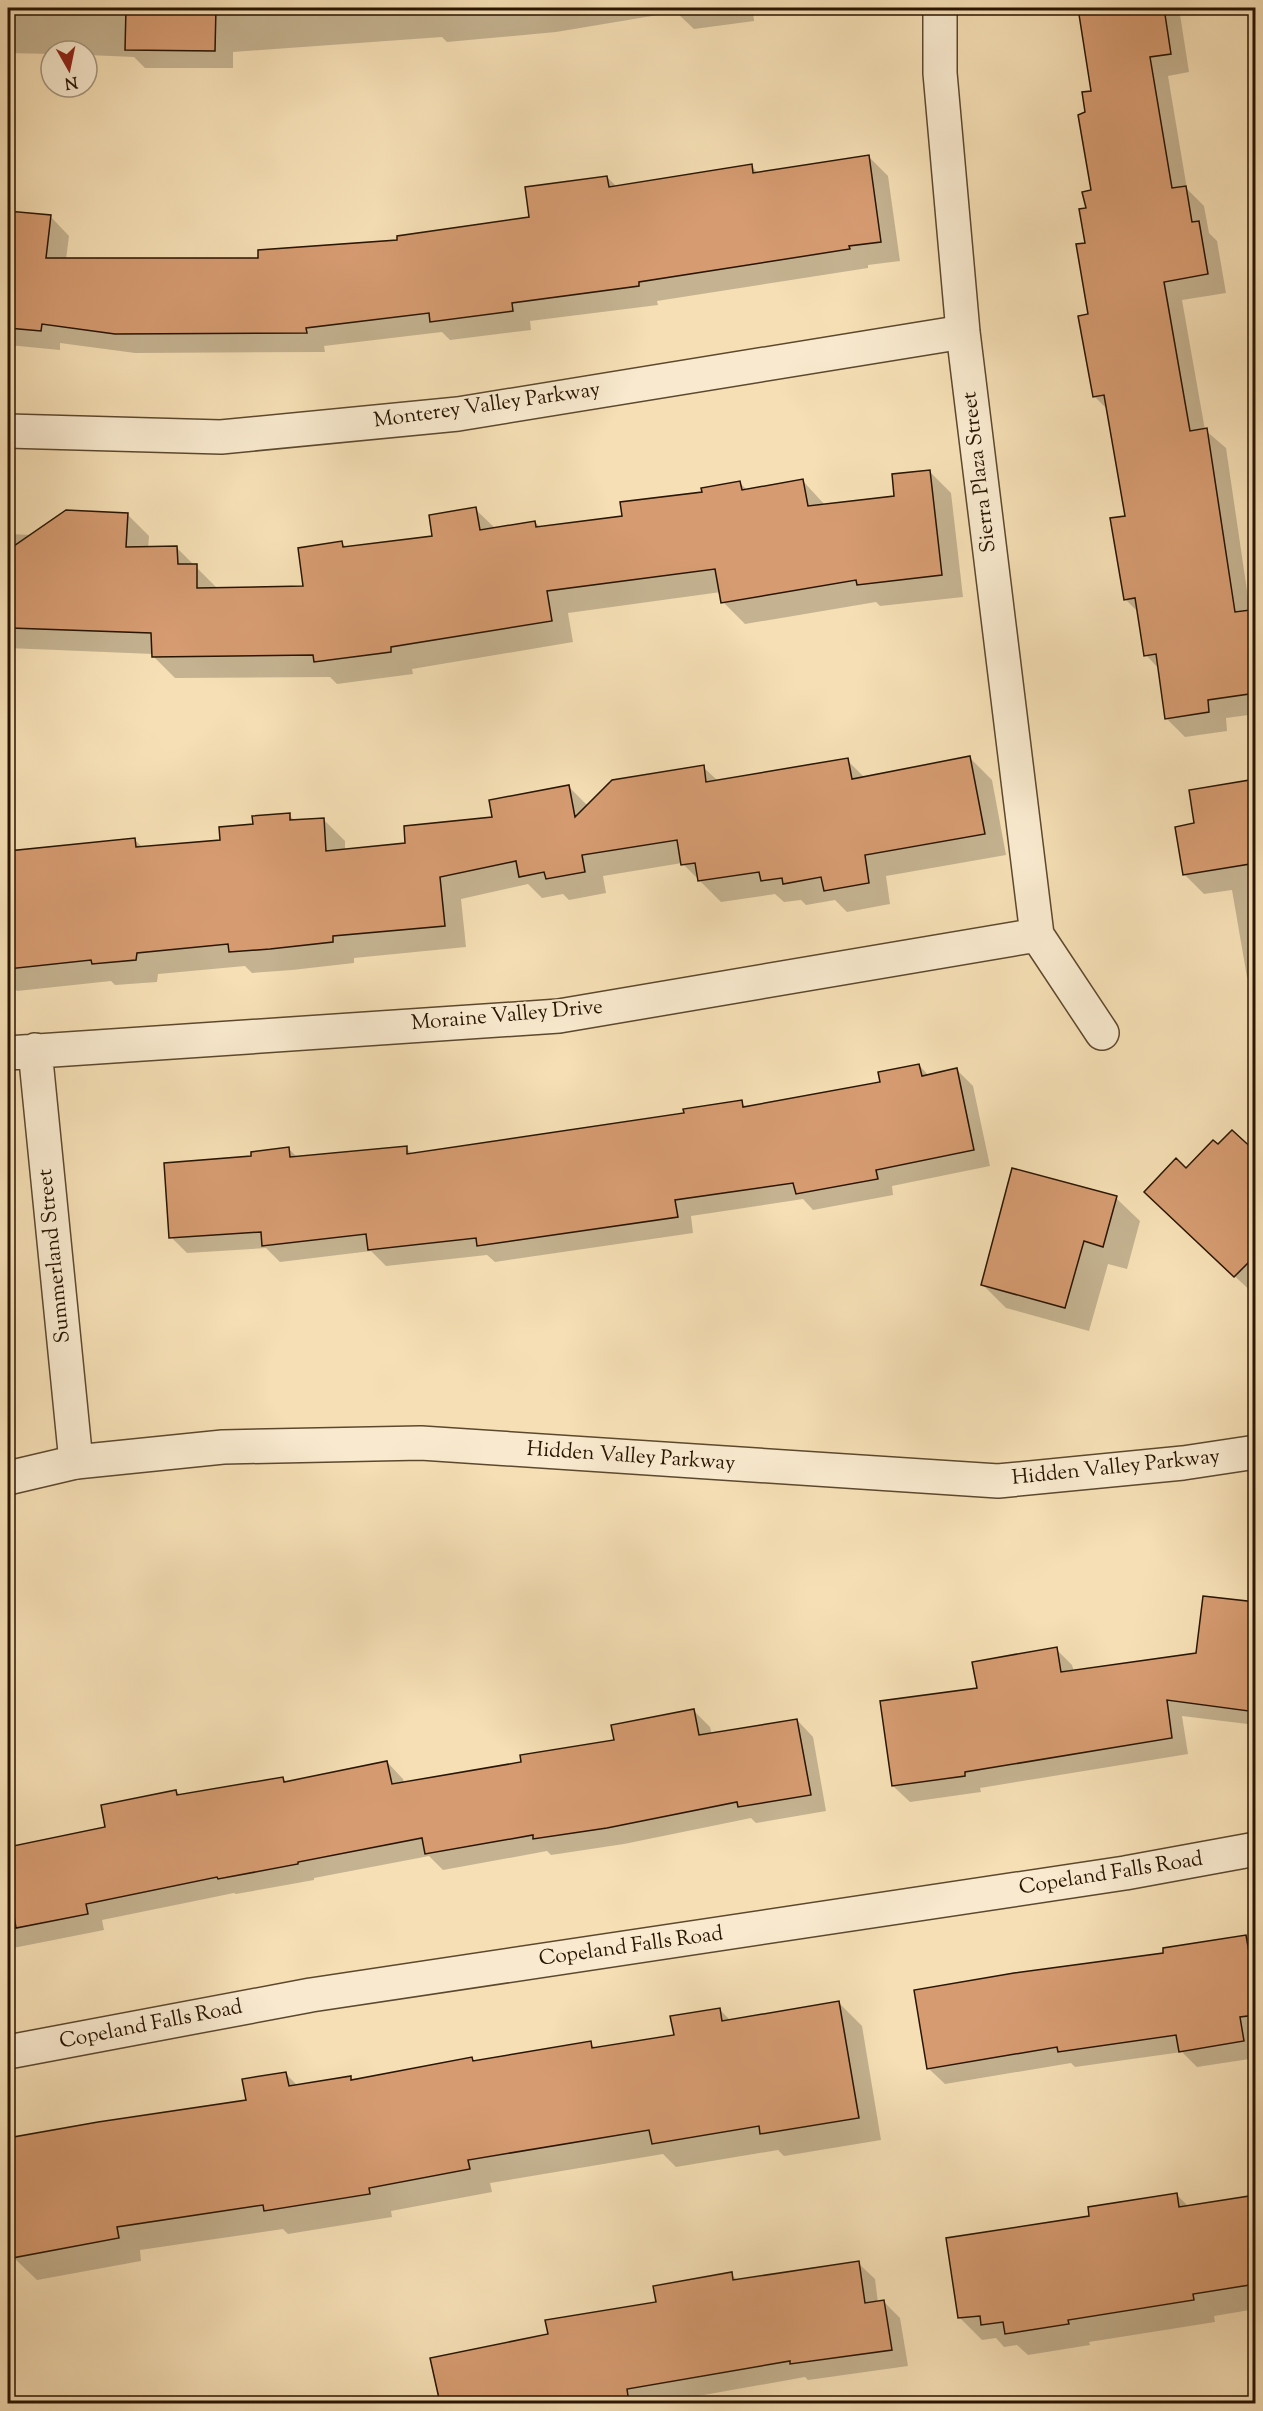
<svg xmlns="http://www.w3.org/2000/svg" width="1263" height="2411" viewBox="0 0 1263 2411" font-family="'Sorts Mill Goudy',serif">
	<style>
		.shadow { fill: #0003 }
		.building { fill: #d69b71; stroke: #281501; stroke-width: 1.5 }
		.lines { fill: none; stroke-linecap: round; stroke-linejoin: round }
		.minor-casing { stroke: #5c482e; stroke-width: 36 }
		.tertiary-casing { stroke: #5c482e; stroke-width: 36 }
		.minor { stroke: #f9eacf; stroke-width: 33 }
		.tertiary { stroke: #f9eacf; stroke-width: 33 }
		.labels { text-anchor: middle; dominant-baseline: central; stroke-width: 4.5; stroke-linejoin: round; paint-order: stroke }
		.street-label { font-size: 21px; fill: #281501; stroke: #f9eacf }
	</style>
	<rect width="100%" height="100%" fill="#f6dfb5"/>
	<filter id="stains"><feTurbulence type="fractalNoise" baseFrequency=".00333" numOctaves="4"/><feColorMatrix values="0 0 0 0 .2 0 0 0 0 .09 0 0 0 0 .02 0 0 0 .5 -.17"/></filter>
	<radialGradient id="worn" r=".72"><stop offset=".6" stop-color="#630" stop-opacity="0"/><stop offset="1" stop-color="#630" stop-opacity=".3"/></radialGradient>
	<!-- shadow -->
	<path class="shadow" d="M8 8H781V9L753 13 754 21 694 29 676 12 556 32 447 42 442 37 233 52V68H145L134 57 87 55V51H51V54L8 53Z
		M1079 8H1179L1189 72 1168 76 1187 189 1204 206 1209 233 1217 241 1226 293 1182 300 1205 430 1226 448 1250 611 1256 617V714L1226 718 1227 731 1185 737 1166 718 1159 669 1146 655 1139 613 1125 599 1127 517 1108 410 1094 396 1086 244 1087 209 1092 191 1087 112 1093 92Z
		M869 157 888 176 900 261 868 265V268L657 301 658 305 530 321 531 330 450 340 442 332 324 346 325 352 135 353 60 343V350L8 345V212L50 216 69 236 66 259H260L399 241 531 219 607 177 617 187 751 166 758 173Z
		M929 471 951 493 963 597 880 606 876 602 745 624 723 602 721 592 568 613 573 642 412 669 413 674 337 684 330 677 175 678 153 656V654L8 648V534L33 535 127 514 149 536 148 548H177L218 589 305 588 342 543 347 548 434 537 475 509 496 529 535 522 541 528 623 518 740 483 747 490 803 481 825 505 896 497Z
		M970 758 992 780 1006 855 886 876 890 904 847 912 835 900 806 905 801 900 784 902 775 894 721 902 682 863 603 876 606 893 569 900 563 894 542 898 528 884 461 899 466 947 354 958V963L292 970 252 973 245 966 158 974 157 982 115 985 111 981 17 991 8 982V853L135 840 143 848 221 841 254 826 289 815 295 821 323 819 345 841V850L407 844 494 818 568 786 588 806 703 767 718 781 847 760 865 778Z
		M1256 783V985L1247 977 1232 890 1204 894 1184 874 1196 825Z
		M919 1065 929 1076 957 1070 973 1086 990 1166 892 1186 893 1195 813 1210 803 1199 691 1216 693 1233 495 1262 487 1255 386 1266 371 1251 280 1262 266 1248 187 1253 171 1237 253 1157 289 1149 298 1158 406 1148 413 1155 686 1114 741 1102 747 1108 882 1084Z
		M1218 1146 1256 1154V1296L1170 1216 1186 1170Z
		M1116 1198 1140 1221 1127 1269 1108 1264 1089 1331 1006 1308 982 1284Z
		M1256 1604V1725L1182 1716 1188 1754 980 1788 981 1792 910 1802 893 1786 979 1689 1056 1649 1072 1665 1074 1672 1197 1655Z
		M694 1711 710 1727 712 1735 797 1720 813 1737 826 1811 756 1823 751 1818 624 1844 551 1855 547 1851 443 1870 429 1856 314 1878V1880L236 1894 234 1893 102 1920 104 1930 8 1949V1847L107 1828 176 1791 181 1796 282 1778 287 1783 387 1762 403 1779 404 1783 523 1763 616 1741Z
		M1246 1936 1256 1946V2058L1197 2067 1182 2052 1075 2067 1071 2063 945 2084 928 2068Z
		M839 2003 862 2026 881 2140 784 2156 778 2150 676 2167 663 2154 490 2183 492 2192 391 2211 392 2217 288 2234 283 2229 140 2250 141 2261 37 2280 13 2257 8 2225V2140L98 2123 248 2101 286 2074 298 2086 350 2078 353 2081 472 2059 475 2062 590 2043 596 2049 675 2037 720 2010 731 2021Z
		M1176 2194 1189 2207 1256 2196V2309L1214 2316 1215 2322 1089 2342 1090 2345 1028 2355 1017 2345 1004 2347 996 2338 982 2340 960 2318 1091 2218Z
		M858 2263 875 2279 878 2303 884 2302 900 2318 908 2366 808 2380 805 2377 653 2404H442L432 2360 549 2335 658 2303 731 2274 738 2281Z"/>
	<!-- building -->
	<path class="building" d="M126 8H216L215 51 125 50Z
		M1078 8H1164L1171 54 1150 57 1172 188 1186 186 1192 222 1199 221 1208 274 1164 282 1190 431 1207 428 1235 612 1250 610 1256 646V693L1208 700 1209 712 1165 719 1156 654 1144 656 1135 598 1124 600 1110 518 1125 516 1104 395 1093 397 1078 316 1088 314 1076 244 1085 243 1079 209 1086 208 1082 192 1091 190 1078 115 1085 112 1082 92 1091 91Z
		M869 155 881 242 849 246 850 249 639 282V286L512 303 513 311 430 322 429 313 306 328 307 333 115 334 42 324 41 331 8 328V211L51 215 46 258H258V250L397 240V236L529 217 525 187 607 176 609 187 752 164 753 173Z
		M930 470 942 575 857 585 856 580 721 603 715 569 547 591 552 621 391 647V652L314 662 313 655 152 657 151 633 11 628 14 546 66 510 128 513 126 547 177 546 178 564H197V588L303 586 298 548 342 541 343 547 432 536 429 515 476 507 480 530 535 521 536 527 622 516 620 502 702 492 701 488 740 481 742 490 803 479 808 506 894 496 892 474Z
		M970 756 985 834 865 855 869 883 824 891 821 877 783 884 782 878 761 881 759 872 698 881 695 863 681 865 677 840 582 855 585 872 546 879 544 872 519 877 516 861 440 877 445 926 333 936V942L270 949 229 952 228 944 137 953 136 960 92 964 91 960 8 969V851L135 838 136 847 220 840 219 827 253 824 252 816 290 813V820L324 818 326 851 405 843 404 826 492 817 489 800 569 785 575 817 612 780 704 765 706 782 848 758 852 779Z
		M1256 779V863L1183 875 1175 827 1194 823 1189 790Z
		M919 1064 922 1076 957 1068 974 1150 876 1170 878 1179 796 1194 793 1183 675 1200 678 1217 477 1246 476 1238 368 1250 366 1234 262 1246 261 1232 169 1238 164 1163 251 1156V1152L289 1147 290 1157 407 1146V1154L684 1113 683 1109 742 1100 743 1107 880 1082 878 1072Z
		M1232 1130 1256 1152V1255L1234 1277 1144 1192 1176 1158 1186 1168 1213 1140 1218 1144Z
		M1012 1168 1117 1196 1103 1247 1084 1241 1065 1308 981 1285Z
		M1203 1596 1256 1602V1712L1167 1700 1172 1738 965 1772V1776L892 1786 880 1701 977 1688 972 1662 1057 1647 1061 1672 1196 1653Z
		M694 1709 699 1735 797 1719 811 1795 738 1807 737 1802 607 1828 533 1839V1835L425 1854 422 1838 298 1862V1864L218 1879 217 1877 86 1904 88 1914 16 1928 8 1884V1847L105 1827 101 1805 176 1790 177 1795 283 1777 284 1782 387 1761 392 1784 521 1762 520 1755 614 1740 611 1725Z
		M1246 1935 1256 1993V2015L1240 2017 1244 2041 1179 2052 1176 2035 1058 2052 1057 2047 927 2069 914 1990 1014 1973 1163 1953V1948Z
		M839 2001 859 2118 760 2134 759 2126 652 2144 649 2130 468 2160 470 2169 369 2188 370 2194 264 2211 263 2205 117 2227 119 2238 12 2258 8 2233V2138L98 2122 246 2100 242 2079 286 2072 289 2086 351 2076V2080L472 2057 473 2061 591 2041 592 2048 674 2035 670 2016 720 2008 722 2021Z
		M1177 2193 1179 2207 1256 2195V2284L1193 2294 1194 2300 1068 2320 1069 2324 1005 2334 1003 2322 981 2325 980 2316 958 2318 946 2238 1089 2216 1088 2207Z
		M859 2261 865 2303 884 2300 892 2350 790 2364V2361L627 2389 629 2403H440L430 2358 548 2334 545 2320 656 2302 653 2286 732 2272 733 2280Z"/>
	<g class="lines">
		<defs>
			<path id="minor" d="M940 8V73L963 332 1037 935 1102 1033
				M8 431 221 437 458 414 963 332
				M35 1050 76 1462
				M8 1053 559 1016 1037 935
				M8 2052 311 1995 1125 1873 1256 1849"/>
			<path id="tertiary" d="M8 1478 76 1462 223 1447 421 1443 998 1481 1183 1463 1256 1452"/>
		</defs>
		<!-- minor casing -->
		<use href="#minor" class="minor-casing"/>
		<!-- tertiary casing -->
		<use href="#tertiary" class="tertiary-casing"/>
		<!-- minor -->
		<use href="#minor" class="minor"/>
		<!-- tertiary -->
		<use href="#tertiary" class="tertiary"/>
	</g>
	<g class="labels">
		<!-- street labels -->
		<g class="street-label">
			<text transform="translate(487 406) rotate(-8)">Monterey Valley Parkway</text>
			<text transform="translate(980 472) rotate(-97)">Sierra Plaza Street</text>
			<text transform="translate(507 1016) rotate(-5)">Moraine Valley Drive</text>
			<text transform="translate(55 1256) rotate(-96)">Summerland Street</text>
			<text transform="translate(631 1457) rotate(4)">Hidden Valley Parkway</text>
			<text transform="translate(1116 1468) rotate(-6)">Hidden Valley Parkway</text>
			<text transform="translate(1111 1874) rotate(-9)">Copeland Falls Road</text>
			<text transform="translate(631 1947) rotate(-8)">Copeland Falls Road</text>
			<text transform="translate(151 2025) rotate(-11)">Copeland Falls Road</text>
		</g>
	</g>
	<!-- margin -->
	<rect width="1263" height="2411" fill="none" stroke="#f6dfb5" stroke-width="30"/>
	<rect x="9" y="9" width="1245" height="2393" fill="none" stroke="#281501" stroke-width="3"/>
	<rect x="15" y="15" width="1233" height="2381" fill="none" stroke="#281501" stroke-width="1.5"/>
	<!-- north arrow -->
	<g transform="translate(69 69) rotate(171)"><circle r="28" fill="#f9eacf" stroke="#a5957d" stroke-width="1.5"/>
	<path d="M0-4.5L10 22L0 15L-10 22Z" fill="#8f2418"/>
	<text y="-9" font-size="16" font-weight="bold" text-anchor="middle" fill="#281501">N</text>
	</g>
	<rect width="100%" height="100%" filter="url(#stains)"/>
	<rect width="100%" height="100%" fill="url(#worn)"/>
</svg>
